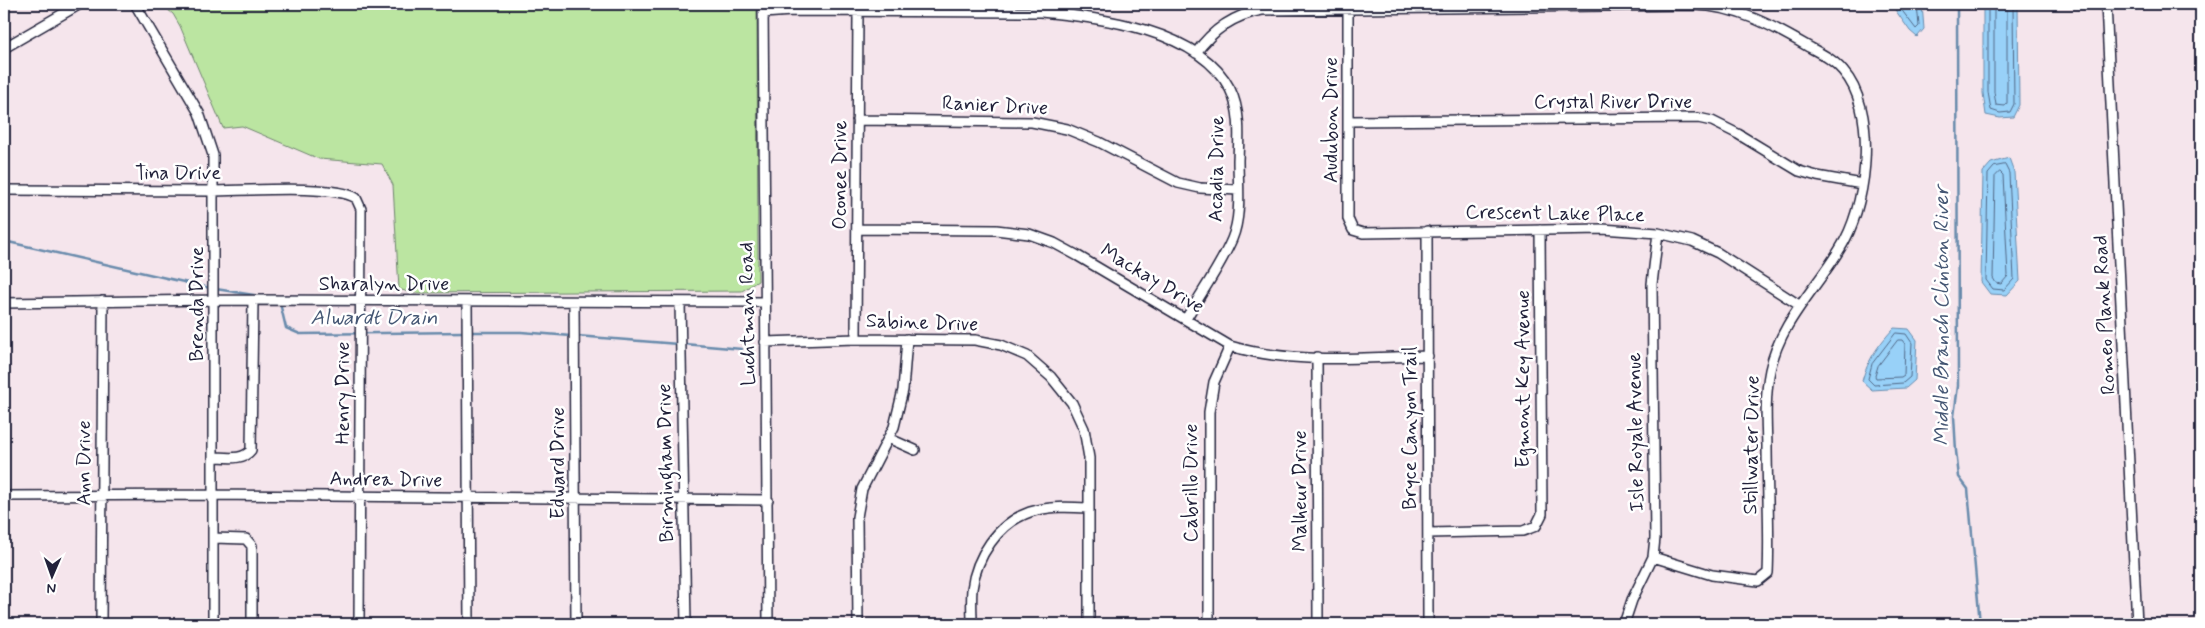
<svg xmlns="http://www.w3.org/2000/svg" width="2205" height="628" viewBox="0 0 2205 628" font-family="Mynerve,sans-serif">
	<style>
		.green { fill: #bbe5a1; stroke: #6e846e }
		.water { fill: #98d1f8; stroke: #698bac }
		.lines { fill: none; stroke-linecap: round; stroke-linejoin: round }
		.shore { stroke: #516887; stroke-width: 1 }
		.stream { stroke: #698bac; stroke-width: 2.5 }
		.minor-casing { stroke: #22223b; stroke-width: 12 }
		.minor { stroke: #fff; stroke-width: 9 }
		.labels { text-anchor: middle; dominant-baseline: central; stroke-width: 5; stroke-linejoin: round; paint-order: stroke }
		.street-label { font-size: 20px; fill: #22223b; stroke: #fff }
		.water-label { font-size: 21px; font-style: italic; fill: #455774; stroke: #fff }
	</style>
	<rect width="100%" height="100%" fill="#f5e5ec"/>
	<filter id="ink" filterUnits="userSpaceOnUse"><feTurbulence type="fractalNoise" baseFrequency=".02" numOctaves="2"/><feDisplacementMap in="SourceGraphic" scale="10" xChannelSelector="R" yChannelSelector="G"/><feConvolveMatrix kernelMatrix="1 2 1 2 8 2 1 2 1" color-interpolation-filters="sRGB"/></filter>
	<g filter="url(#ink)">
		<!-- green -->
		<path class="green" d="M161 4H757L758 281 742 291 411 293 399 289 393 185 382 164 319 159 242 126 223 128 180 26 173 14Z"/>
		<!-- water -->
		<path class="water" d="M1891 4H1922L1924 29 1917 37 1910 31Z
			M1983 4H2018L2019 105 2013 117 2000 118 1986 115 1983 93Z
			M2009 158 2014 172 2020 281 2007 295 1990 294 1981 282 1983 172 1991 163Z
			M1894 328 1909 329 1917 340 1915 380 1906 388 1872 390 1862 381C1868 359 1879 344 1894 328Z"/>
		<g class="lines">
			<!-- shore -->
			<path class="shore" d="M1897 4 1916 29 1919 26 1917 4
				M1988 4V92L1991 110 2000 113 2010 112 2014 104 2013 4
				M1994 4V92L1996 105 2005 106 2007 103V4
				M2005 165 2009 173 2014 279 2004 290 1993 289 1986 280 1988 174 1994 167Z
				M2000 172 2003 175 2008 276 2001 284 1996 283 1993 278 1995 177Z
				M1896 333 1906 334 1912 343 1910 377 1903 383 1874 385 1868 379 1872 364Z
				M1898 340H1902L1905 344 1904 375 1901 377 1876 378 1875 376 1878 366Z"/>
			<!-- stream -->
			<path class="stream" d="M1957 4 1958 386 1954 416 1956 451 1959 477 1968 489 1980 624
				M4 241 210 288
				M216 289 260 296
				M280 303 286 328 300 334 464 332
				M469 332H521L571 336
				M577 336 678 344
				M684 344 742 349"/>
			<defs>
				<path id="minor" d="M135 4 199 113 213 155V624
					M763 4 768 624
					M2106 4 2137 624
					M1348 8V219L1353 230 1363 233 1602 229 1658 233 1692 241 1718 253 1799 305
					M763 13 792 11 1041 12C1101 18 1199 29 1230 89 1241 111 1239 137 1238 160 1238 186 1242 215 1232 239 1220 267 1201 293 1186 319
					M4 48 80 4
					M1196 53C1213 29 1234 15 1262 10L1694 5C1737 6 1773 26 1809 47 1822 54 1834 60 1843 71 1877 109 1868 197 1845 240 1821 285 1781 318 1770 370 1765 394 1766 420 1767 445 1767 487 1770 531 1768 573L1758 581 1712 575 1653 557
					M857 120 1032 122 1067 129 1099 142 1178 183 1200 188 1238 190
					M1349 121 1698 118 1712 121 1738 134 1799 171 1817 176 1862 184
					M4 190C74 190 143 191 213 191 243 191 334 184 356 198L361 209 359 624
					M858 229 996 230 1029 234 1054 243 1078 256 1230 346C1293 365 1363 357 1428 356
					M1427 231 1428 624
					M467 302 469 624
					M574 302 576 624
					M680 302 686 624
					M4 303 214 300 765 302
					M856 339 858 11
					M765 342 856 339 975 340 1001 345 1027 356 1051 377 1072 403 1084 429 1089 458V624
					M1317 357 1318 624
					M888 438 915 450
					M213 457C226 457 243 461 251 450L253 301
					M4 496 213 495 768 500
					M1428 533 1523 531 1536 526 1542 514 1540 230
					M213 538 246 539 252 546V624
					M101 624 103 301
					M858 624 857 517 862 489 894 427 903 390 907 339
					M972 624C972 613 971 601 972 589 976 557 998 523 1030 512 1049 506 1069 507 1088 508
					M1209 624V412L1214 382 1230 346
					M1624 624 1632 600 1653 557 1655 538 1652 284 1658 233"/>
			</defs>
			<!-- minor casing -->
			<use href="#minor" class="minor-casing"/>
			<!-- minor -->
			<use href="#minor" class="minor"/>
		</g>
	</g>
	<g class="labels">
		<!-- street labels -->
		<g class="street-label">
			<text x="1613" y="102">Crystal River Drive</text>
			<text transform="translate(995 106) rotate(3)">Ranier Drive</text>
			<text transform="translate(1331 120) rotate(-90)">Audubon Drive</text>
			<text transform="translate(1217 169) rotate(-89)">Acadia Drive</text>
			<text x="178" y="173">Tina Drive</text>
			<text transform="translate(840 175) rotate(-90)">Oconee Drive</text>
			<text transform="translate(1555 214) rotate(1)">Crescent Lake Place</text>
			<text transform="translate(1152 279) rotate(31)">Mackay Drive</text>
			<text x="384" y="284">Sharalyn Drive</text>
			<text transform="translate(197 304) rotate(-90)">Brenda Drive</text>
			<text transform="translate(748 314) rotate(-91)">Luchtman Road</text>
			<text transform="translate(2105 315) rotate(-93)">Romeo Plank Road</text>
			<text transform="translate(922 323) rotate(2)">Sabine Drive</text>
			<text transform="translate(1523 379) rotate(-90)">Egmont Key Avenue</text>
			<text transform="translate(343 393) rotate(-90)">Henry Drive</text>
			<text transform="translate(1410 428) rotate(-90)">Bryce Canyon Trail</text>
			<text transform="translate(1636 432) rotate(-91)">Isle Royale Avenue</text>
			<text transform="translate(1752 445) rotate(-89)">Stillwater Drive</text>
			<text transform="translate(84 463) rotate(-90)">Ann Drive</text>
			<text transform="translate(558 463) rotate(-90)">Edward Drive</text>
			<text transform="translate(666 463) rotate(-91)">Birmingham Drive</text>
			<text transform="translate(386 480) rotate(1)">Andrea Drive</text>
			<text transform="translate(1191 483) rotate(-90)">Cabrillo Drive</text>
			<text transform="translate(1300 491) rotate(-90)">Malheur Drive</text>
		</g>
		<!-- water labels -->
		<g class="water-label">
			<text transform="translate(1942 316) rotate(-90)">Middle Branch Clinton River</text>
			<text x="374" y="318">Alwardt Drain</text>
		</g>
	</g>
	<!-- margin -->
	<rect width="2205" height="628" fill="none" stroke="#fff" stroke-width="20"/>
	<rect x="10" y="10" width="2185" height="608" fill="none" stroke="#22223b" stroke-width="2" filter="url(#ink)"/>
	<!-- north arrow -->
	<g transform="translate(52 576) rotate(182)" stroke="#ffffff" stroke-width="4" paint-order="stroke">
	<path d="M0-4L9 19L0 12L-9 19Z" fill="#22223b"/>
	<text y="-8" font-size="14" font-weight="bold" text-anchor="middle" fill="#22223b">N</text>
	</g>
</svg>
